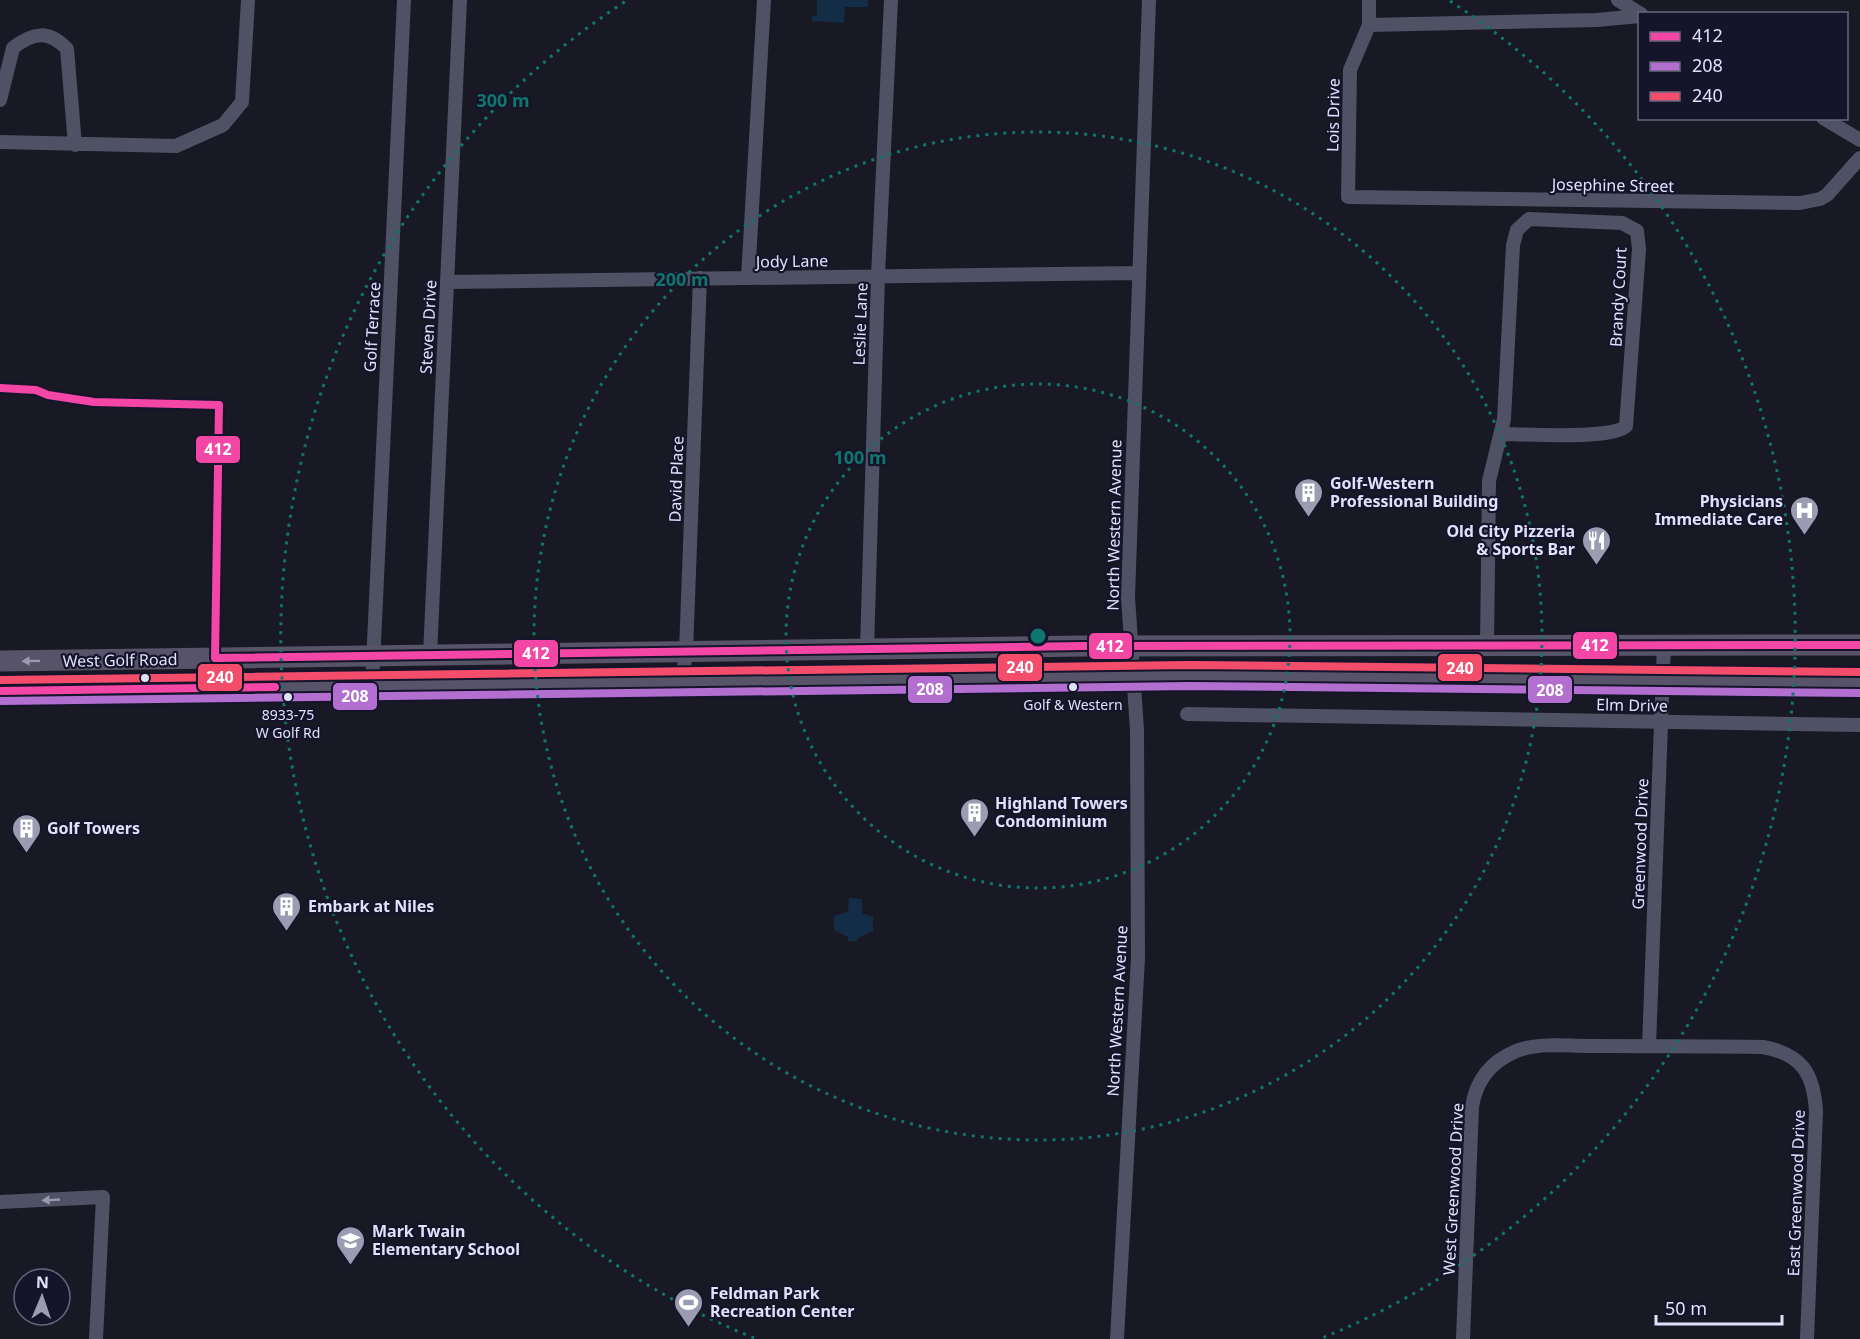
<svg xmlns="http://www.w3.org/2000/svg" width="1860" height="1339" viewBox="0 0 1860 1339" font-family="'Noto Sans',sans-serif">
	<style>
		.water { fill: #142d47 }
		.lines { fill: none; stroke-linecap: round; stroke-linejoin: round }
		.street { stroke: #4f5265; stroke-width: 14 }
		.primary { stroke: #575369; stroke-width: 21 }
		.bus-1-casing { stroke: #15142a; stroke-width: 12 }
		.bus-2-casing { stroke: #15142a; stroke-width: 12 }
		.bus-3-casing { stroke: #15142a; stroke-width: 12 }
		.bus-1 { stroke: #f346a5; stroke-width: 8 }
		.bus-2 { stroke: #b36fd0; stroke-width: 8 }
		.bus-3 { stroke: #f44d6c; stroke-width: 8 }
		.oneway { fill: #9c9ab2 }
		.oneway2 { fill: #989ab0 }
		.ring { fill: none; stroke: #0f766e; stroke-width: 3; stroke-dasharray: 3 6 }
		.bus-dot { fill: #e1e1fc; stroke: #15142a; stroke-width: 2 }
		.labels { text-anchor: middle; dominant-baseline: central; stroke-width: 4.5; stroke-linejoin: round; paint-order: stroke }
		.bus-label { font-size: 14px; fill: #e1e1fc; stroke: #15142a }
		.street-label { font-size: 16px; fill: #e1e1fc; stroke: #15142a }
		.poi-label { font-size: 16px; font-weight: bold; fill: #e1e1fc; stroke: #15142a; text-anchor: start }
		.centre { fill: #0f766e; stroke: #15142a; stroke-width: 3 }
		.ring-label { font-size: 18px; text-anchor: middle; font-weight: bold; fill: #0f766e; stroke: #15142a; stroke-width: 4.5; stroke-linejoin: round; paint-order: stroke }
		.line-badge { stroke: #15142a; stroke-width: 2 }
		.badge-label { font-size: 16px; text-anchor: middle; font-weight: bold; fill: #fff }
	</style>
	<rect width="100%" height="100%" fill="#191925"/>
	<!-- water -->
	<path class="water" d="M817 0H868V7H845L844 23 812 21V16H817Z
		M849 898 862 899V913L873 917V931L858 938 856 942 848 941V937L834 930V916L848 912Z"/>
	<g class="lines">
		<!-- street -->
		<path class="street" d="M1369 0V25L1350 70 1348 197 1800 203 1820 199 1827 195 1860 158
			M1618 0 1641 14
			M1369 25 1597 20 1640 16
			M0 100 13 48C33 32 49 30 67 49L75 145
			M1823 118 1860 140
			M0 142 176 146 223 125 242 102 248 0
			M748 278 764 0
			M447 282 1138 273
			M1487 645 1489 481 1504 419 1513 245 1517 230 1529 219 1622 223 1637 231 1639 249 1626 426C1612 440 1525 434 1501 434
			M867 649 878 276 891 0
			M430 655 460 0
			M682 681 686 652 700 278
			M372 685 404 0
			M1187 714 1860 725
			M1649 1046 1664 644
			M0 1202 103 1197 96 1339
			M1117 1339 1138 958 1137 730 1128 597 1149 0
			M1463 1339 1472 1107C1476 1081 1489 1063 1514 1052 1536 1042 1564 1046 1587 1046 1646 1046 1704 1046 1763 1047 1802 1054 1814 1074 1816 1112L1807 1339"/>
		<!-- primary -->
		<path class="primary" d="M0 661 1083 646 1860 645
			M0 691 1190 675 1860 683"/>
		<defs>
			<path id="bus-1" d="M0 388 36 390 48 395 94 402 219 405 215 658 1083 646 1860 645
				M0 691 275 687"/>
			<path id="bus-2" d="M0 701 1190 686 1860 693"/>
			<path id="bus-3" d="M0 680 1190 665 1860 672"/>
		</defs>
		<!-- bus-1 casing -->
		<use href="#bus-1" class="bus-1-casing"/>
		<!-- bus-2 casing -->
		<use href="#bus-2" class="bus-2-casing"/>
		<!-- bus-3 casing -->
		<use href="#bus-3" class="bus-3-casing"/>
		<!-- bus-1 -->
		<use href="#bus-1" class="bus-1"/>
		<!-- bus-2 -->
		<use href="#bus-2" class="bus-2"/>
		<!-- bus-3 -->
		<use href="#bus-3" class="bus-3"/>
	</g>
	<!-- one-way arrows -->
	<defs><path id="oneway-solid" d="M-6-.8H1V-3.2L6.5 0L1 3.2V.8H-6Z" transform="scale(1.5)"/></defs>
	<use class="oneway" href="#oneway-solid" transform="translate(31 661) rotate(179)"/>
	<use class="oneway2" href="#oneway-solid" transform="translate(51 1200) rotate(177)"/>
	<!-- distance rings -->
	<g class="ring">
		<circle cx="1038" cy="636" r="252"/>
		<circle cx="1038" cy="636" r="504"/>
		<path d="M754 1338A757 757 0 0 1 626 1M1450 1A757 757 0 0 1 1322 1338"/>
	</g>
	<!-- icons -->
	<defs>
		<symbol id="building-pin" viewBox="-11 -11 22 30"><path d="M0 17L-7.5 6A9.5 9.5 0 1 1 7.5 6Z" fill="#9b9bb1" stroke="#15142a"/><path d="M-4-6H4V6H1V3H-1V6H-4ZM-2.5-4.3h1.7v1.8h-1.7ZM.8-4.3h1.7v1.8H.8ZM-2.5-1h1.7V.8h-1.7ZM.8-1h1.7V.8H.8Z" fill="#fff"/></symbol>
		<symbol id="hospital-pin" viewBox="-11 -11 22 30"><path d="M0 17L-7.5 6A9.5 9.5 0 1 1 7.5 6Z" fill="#9b9bb1" stroke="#15142a"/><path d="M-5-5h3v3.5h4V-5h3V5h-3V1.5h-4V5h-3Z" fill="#fff"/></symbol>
		<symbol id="restaurant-pin" viewBox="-11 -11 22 30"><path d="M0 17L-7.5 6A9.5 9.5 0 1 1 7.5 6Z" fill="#9b9bb1" stroke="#15142a"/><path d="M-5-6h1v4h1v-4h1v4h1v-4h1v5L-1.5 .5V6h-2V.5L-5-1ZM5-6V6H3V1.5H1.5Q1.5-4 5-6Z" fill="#fff"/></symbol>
		<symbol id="school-pin" viewBox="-11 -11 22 30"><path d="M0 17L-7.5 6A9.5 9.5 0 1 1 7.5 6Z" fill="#9b9bb1" stroke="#15142a"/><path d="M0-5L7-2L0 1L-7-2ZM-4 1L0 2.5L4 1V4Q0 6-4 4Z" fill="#fff"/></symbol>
		<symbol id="stadium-pin" viewBox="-11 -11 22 30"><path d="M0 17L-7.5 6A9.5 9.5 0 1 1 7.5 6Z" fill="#9b9bb1" stroke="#15142a"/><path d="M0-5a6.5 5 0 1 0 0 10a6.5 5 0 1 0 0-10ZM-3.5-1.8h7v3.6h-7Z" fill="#fff"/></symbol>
	</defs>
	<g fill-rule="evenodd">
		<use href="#building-pin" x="1292" y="476" width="33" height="45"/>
		<use href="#hospital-pin" x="1788" y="494" width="33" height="45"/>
		<use href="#restaurant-pin" x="1580" y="524" width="33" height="45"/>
		<use href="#building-pin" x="958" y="796" width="33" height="45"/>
		<use href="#building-pin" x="10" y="812" width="33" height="45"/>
		<use href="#building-pin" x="270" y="890" width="33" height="45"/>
		<use href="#school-pin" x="334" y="1224" width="33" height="45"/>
		<use href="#stadium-pin" x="672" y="1286" width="33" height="45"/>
	</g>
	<!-- markers -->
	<g class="bus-dot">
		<circle cx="145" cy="678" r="5"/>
		<circle cx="1073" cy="687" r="5"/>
		<circle cx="288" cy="697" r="5"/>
	</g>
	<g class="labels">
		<!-- bus labels -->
		<g class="bus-label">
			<text x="1073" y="704">Golf &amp; Western</text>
			<text x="288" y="714">8933-75<tspan x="288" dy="18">W Golf Rd</tspan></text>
		</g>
		<!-- street labels -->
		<g class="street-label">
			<text transform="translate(1333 115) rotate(-89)">Lois Drive</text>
			<text transform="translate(1613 185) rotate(1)">Josephine Street</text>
			<text transform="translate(792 261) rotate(-1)">Jody Lane</text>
			<text transform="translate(1618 297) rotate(-87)">Brandy Court</text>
			<text transform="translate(860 324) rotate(-88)">Leslie Lane</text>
			<text transform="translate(372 327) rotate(-87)">Golf Terrace</text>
			<text transform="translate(428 327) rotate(-87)">Steven Drive</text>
			<text transform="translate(676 479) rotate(-88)">David Place</text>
			<text transform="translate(1114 525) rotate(-89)">North Western Avenue</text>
			<text transform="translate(120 660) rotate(-1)">West Golf Road</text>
			<text transform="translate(1632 705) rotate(1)">Elm Drive</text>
			<text transform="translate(1640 844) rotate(-88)">Greenwood Drive</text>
			<text transform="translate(1117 1011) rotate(-87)">North Western Avenue</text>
			<text transform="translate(1453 1189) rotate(-87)">West Greenwood Drive</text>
			<text transform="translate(1796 1193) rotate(-88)">East Greenwood Drive</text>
		</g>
		<!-- poi labels -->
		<g class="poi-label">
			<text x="1330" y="483">Golf-Western<tspan x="1330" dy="18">Professional Building</tspan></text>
			<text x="1783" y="501" text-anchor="end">Physicians<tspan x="1783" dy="18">Immediate Care</tspan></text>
			<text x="1575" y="531" text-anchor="end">Old City Pizzeria<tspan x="1575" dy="18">&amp; Sports Bar</tspan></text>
			<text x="995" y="803">Highland Towers<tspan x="995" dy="18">Condominium</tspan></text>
			<text x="47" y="828">Golf Towers</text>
			<text x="308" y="906">Embark at Niles</text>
			<text x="372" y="1231">Mark Twain<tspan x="372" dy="18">Elementary School</tspan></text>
			<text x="710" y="1293">Feldman Park<tspan x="710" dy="18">Recreation Center</tspan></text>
		</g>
	</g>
	<circle cx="1038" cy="636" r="9" class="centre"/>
	<g class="ring-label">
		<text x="503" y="107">300 m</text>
		<text x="682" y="286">200 m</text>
		<text x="860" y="464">100 m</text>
	</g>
	<g class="line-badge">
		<rect x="195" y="435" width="46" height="29" rx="6" fill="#f346a5"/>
		<rect x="1572" y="631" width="46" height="29" rx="6" fill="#f346a5"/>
		<rect x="1088" y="632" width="45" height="28" rx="6" fill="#f346a5"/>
		<rect x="513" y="639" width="46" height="29" rx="6" fill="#f346a5"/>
		<rect x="997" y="653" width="46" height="29" rx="6" fill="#f44d6c"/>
		<rect x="1437" y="653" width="46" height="29" rx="6" fill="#f44d6c"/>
		<rect x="197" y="663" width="46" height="29" rx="6" fill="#f44d6c"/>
		<rect x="907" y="675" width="46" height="29" rx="6" fill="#b36fd0"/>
		<rect x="1527" y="675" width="46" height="29" rx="6" fill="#b36fd0"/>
		<rect x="332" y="682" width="46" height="29" rx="6" fill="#b36fd0"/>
	</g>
	<g class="badge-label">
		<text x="218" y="455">412</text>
		<text x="1595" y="651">412</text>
		<text x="1110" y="652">412</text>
		<text x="536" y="659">412</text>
		<text x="1020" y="673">240</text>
		<text x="1460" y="674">240</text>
		<text x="220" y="683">240</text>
		<text x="930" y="695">208</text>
		<text x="1550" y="696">208</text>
		<text x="355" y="702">208</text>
	</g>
	<!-- legend -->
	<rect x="1638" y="12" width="210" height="108" fill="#15142a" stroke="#67667e" stroke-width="1.5"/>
	<rect x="1650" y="32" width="30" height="9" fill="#f346a5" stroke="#67667e" stroke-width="1.5"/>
	<text x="1692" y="42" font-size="18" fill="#e1e1fc">412</text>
	<rect x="1650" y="62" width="30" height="9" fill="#b36fd0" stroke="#67667e" stroke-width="1.5"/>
	<text x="1692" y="72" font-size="18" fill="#e1e1fc">208</text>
	<rect x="1650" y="92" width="30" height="9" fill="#f44d6c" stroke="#67667e" stroke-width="1.5"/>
	<text x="1692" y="102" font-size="18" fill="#e1e1fc">240</text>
	<!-- north arrow -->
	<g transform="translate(42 1297) rotate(2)"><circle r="28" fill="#15142a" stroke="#67667e" stroke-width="1.5"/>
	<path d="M0-4.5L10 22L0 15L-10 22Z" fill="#9b9bb1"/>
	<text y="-9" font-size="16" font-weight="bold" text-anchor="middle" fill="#e1e1fc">N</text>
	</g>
	<!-- scale -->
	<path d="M1656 1315v9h126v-9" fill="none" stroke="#e1e1fc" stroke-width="3"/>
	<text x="1665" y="1315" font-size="18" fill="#e1e1fc" stroke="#15142a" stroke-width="4.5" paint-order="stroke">50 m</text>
</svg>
